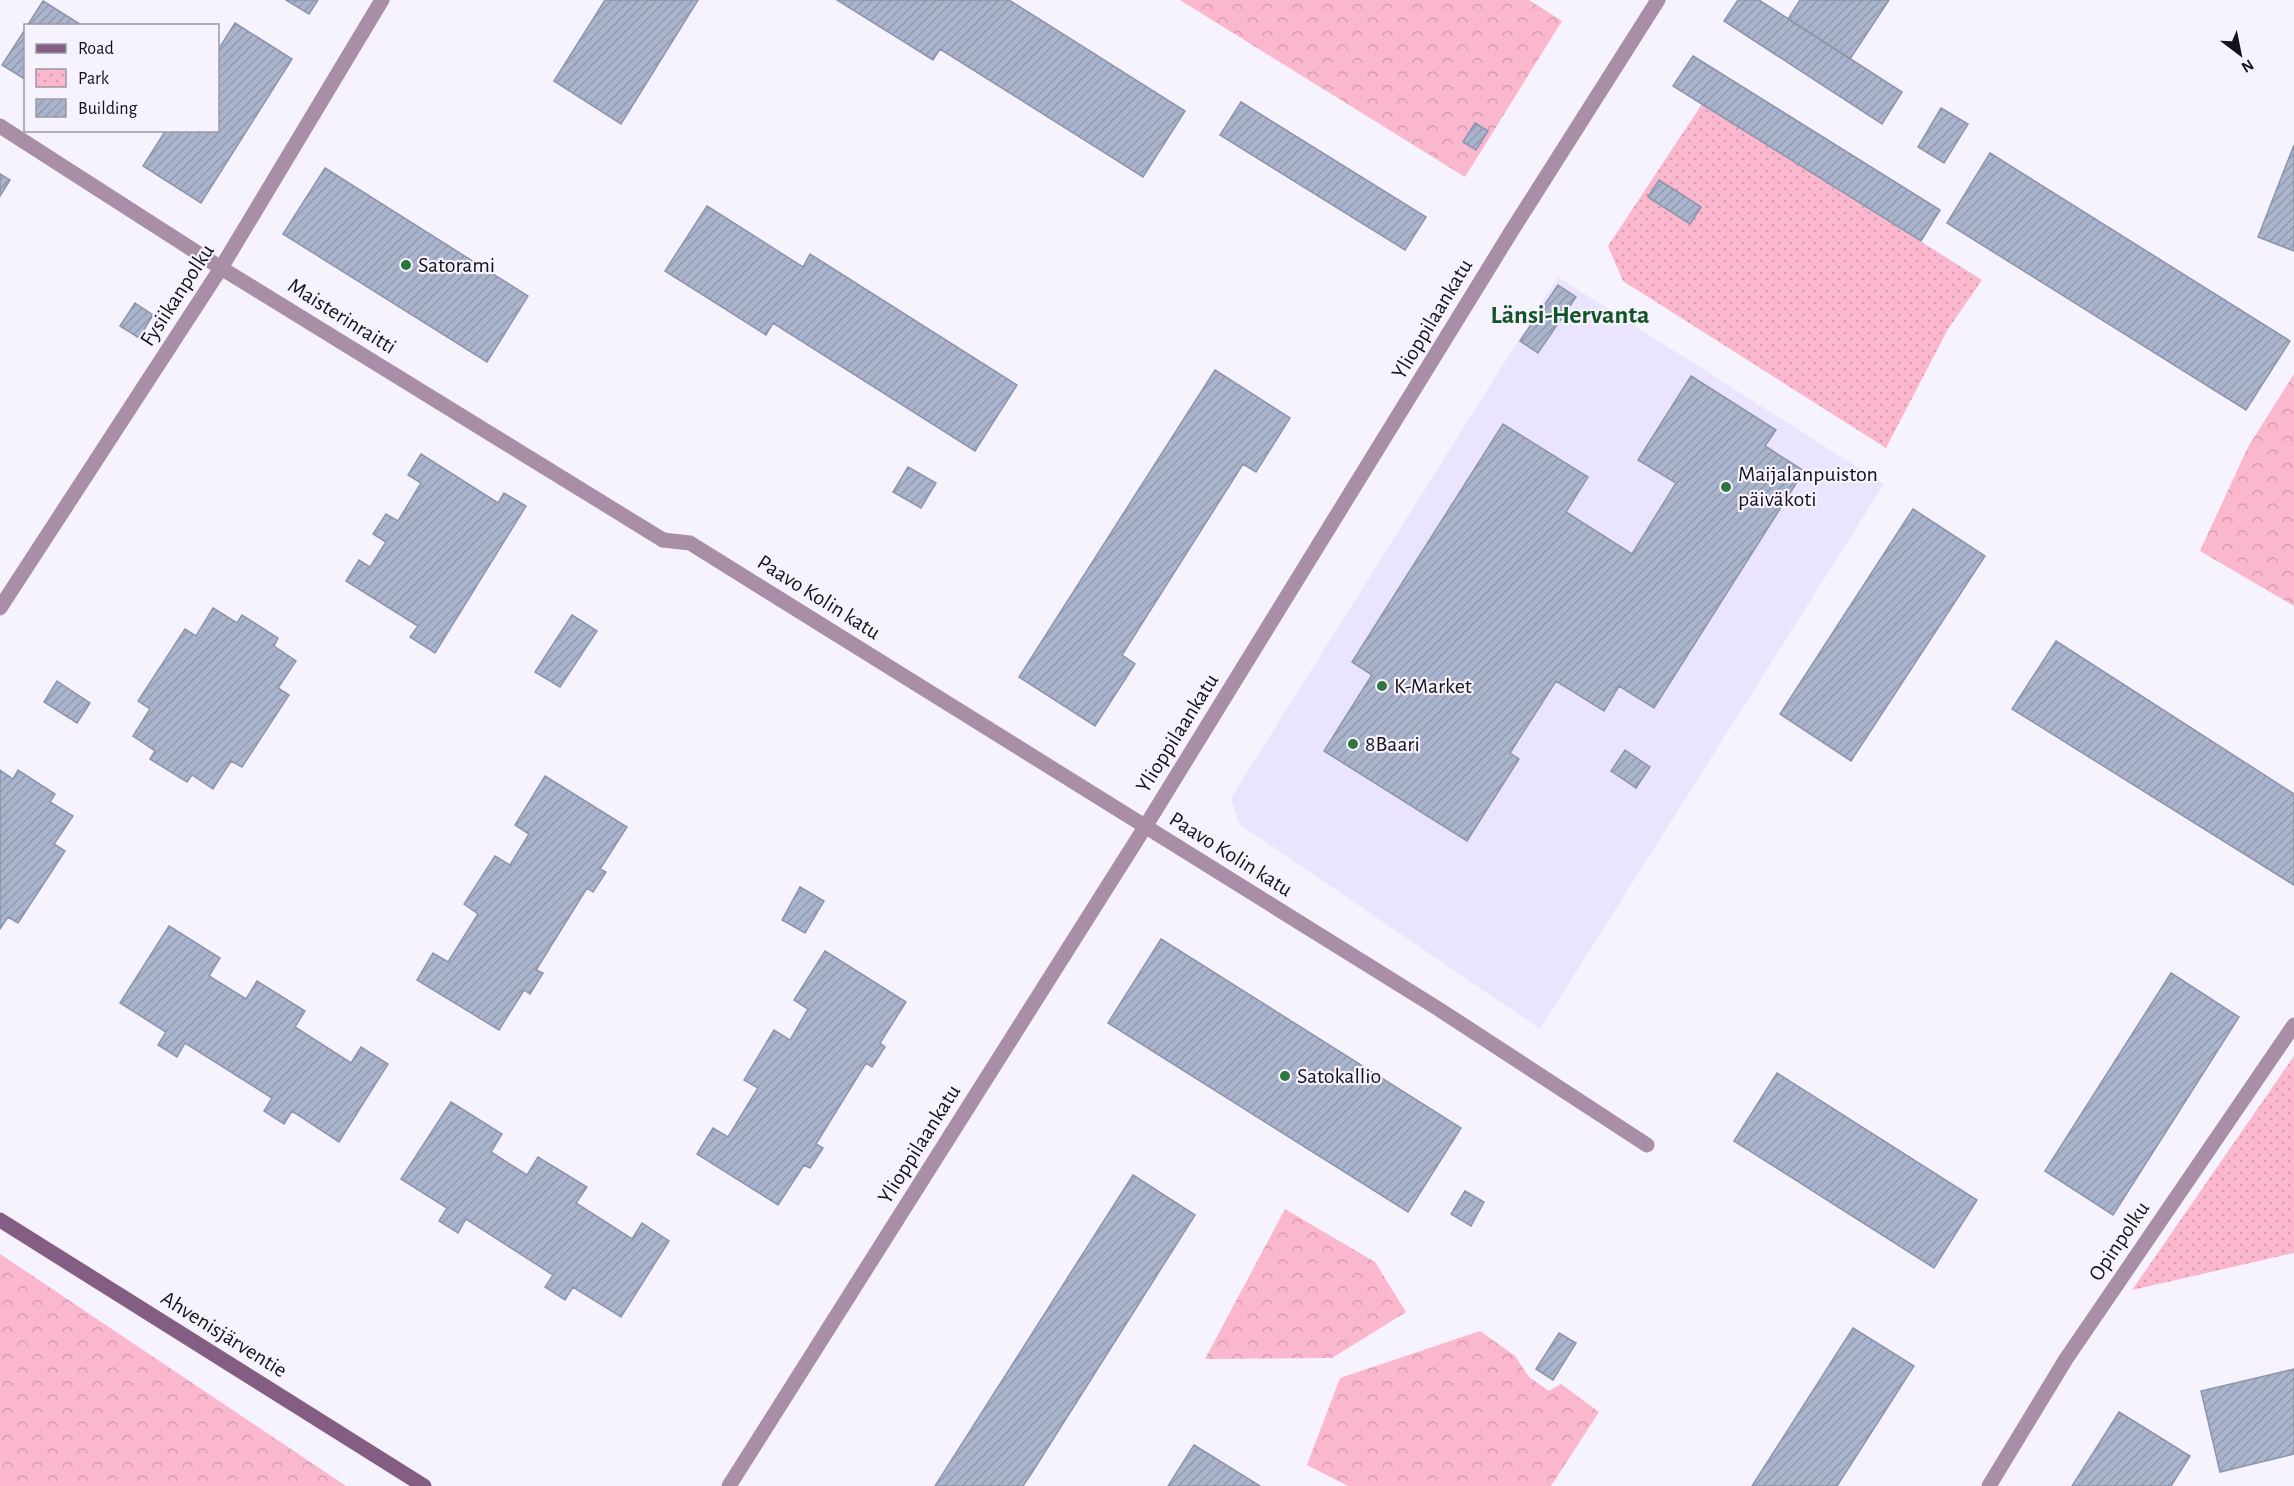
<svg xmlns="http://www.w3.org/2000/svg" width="2294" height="1486" viewBox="0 0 2294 1486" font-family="'Alegreya Sans',sans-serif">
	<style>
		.built { fill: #ebe4ff }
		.forest { fill: url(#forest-crowns) }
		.park { fill: url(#park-dots) }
		.building { fill: url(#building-hatch); stroke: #8b95ac; stroke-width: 1.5 }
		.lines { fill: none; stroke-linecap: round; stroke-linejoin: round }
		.lane { stroke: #a98ea8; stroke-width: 15 }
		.street { stroke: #a98ea8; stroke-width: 15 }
		.secondary { stroke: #845d83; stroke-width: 15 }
		.poi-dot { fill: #2f7540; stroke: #f6f3fe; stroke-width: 2 }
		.labels { text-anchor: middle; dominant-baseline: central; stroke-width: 4.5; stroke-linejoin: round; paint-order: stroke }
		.poi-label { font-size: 22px; fill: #15121b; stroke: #f6f3fe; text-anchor: start }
		.street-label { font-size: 22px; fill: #15121b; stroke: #f6f3fe }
		.quarter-label { font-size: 26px; font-weight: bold; fill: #115426; stroke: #f6f3fe }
	</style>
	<defs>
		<pattern id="forest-crowns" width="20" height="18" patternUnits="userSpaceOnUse" patternTransform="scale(1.5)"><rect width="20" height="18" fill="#fab7ce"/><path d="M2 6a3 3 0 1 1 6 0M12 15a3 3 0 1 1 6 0" fill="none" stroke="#d59cb0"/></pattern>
		<pattern id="park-dots" width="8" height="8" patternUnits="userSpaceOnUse" patternTransform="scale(1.5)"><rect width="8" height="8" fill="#fab7ce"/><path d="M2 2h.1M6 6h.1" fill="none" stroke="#d59cb0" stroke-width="1.8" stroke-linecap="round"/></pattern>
		<pattern id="building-hatch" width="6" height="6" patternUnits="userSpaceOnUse" patternTransform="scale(1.5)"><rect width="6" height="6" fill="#aab4cc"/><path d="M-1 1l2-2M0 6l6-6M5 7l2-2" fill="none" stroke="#919aaf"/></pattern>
	</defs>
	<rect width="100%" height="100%" fill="#f6f3fe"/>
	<!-- built -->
	<path class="built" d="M1558 277 1884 484 1540 1029 1239 824 1231 798Z"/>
	<!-- forest -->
	<path class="forest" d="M1180 0H1529L1562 21 1465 177Z
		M2294 374V606L2200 551 2248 447Z
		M1285 1209 1375 1262 1406 1312 1332 1358 1205 1359Z
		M0 1254 346 1486H0Z
		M1480 1331 1515 1356 1529 1377 1549 1391 1561 1384 1599 1412 1551 1486H1348L1307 1465 1340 1378Z"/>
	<!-- park -->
	<path class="park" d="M1702 104 1982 280 1948 329 1886 448 1623 281 1608 246Z
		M2294 1056V1253L2132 1290Z"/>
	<!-- building -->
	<path class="building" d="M286 0H318L309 14Z
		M605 0H698L621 124 554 81Z
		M837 0H1009L1185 111 1143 177 940 49 933 60Z
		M1738 0H1759L1902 92 1882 124 1724 21Z
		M1800 0H1889L1850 59 1788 19Z
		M43 1 83 26H27Z
		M235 23 292 59 201 203 143 166 166 130H218V50Z
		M26 28V80L2 65Z
		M1693 56 1940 210 1921 241 1673 86Z
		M1241 102 1426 217 1405 250 1220 135Z
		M1941 108 1968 124 1944 163 1918 147Z
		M1475 123 1488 131 1476 150 1463 142Z
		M2294 145V251L2258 237Z
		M1990 153 2290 341 2246 410 1947 223Z
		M325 168 528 296 487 362 283 234Z
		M0 174 10 180 0 196Z
		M1659 180 1701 207 1690 224 1648 197Z
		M707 206 803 267 810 254 1017 385 975 451 773 323 766 335 665 271Z
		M1558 285 1576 297 1538 353 1520 341Z
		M135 303 153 315 139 338 120 326Z
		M1215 370 1290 418 1256 472 1243 464 1122 655 1135 664 1095 726 1019 677Z
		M1691 376 1776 430 1765 446 1804 471 1654 708 1619 686 1604 711 1556 681 1510 753 1519 759 1467 841 1324 751 1372 675 1352 662 1503 424 1588 477 1566 512 1632 554 1676 483 1638 460Z
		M421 454 498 503 504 493 526 506 435 653 410 637 418 626 346 581 359 560 370 567 386 542 373 534 386 514 398 521 421 483 408 475Z
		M908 467 936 483 921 508 893 492Z
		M1913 509 1985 556 1851 761 1780 714Z
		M213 608 237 623 242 615 278 638 274 646 296 661 278 688 289 695 242 767 231 761 213 789 192 775 187 782 150 759 155 751 133 736 150 709 138 701 185 629 196 636Z
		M572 615 597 631 560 687 535 672Z
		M2056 641 2294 794V885L2012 709Z
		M57 681 90 703 77 723 44 702Z
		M1625 750 1650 767 1636 788 1611 771Z
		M0 770 13 779 18 770 55 794 50 802 73 816 54 844 65 851 18 923 8 917 0 929Z
		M545 776 627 827 600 869 606 872 593 892 587 888 536 970 543 973 530 994 524 990 499 1030 417 980 433 953 448 962 478 914 464 904 495 856 510 865 529 834 515 825Z
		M800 887 824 901 805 933 782 920Z
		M169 926 220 958 209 976 246 999 257 981 305 1011 295 1027 351 1063 361 1047 388 1064 339 1142 292 1111 284 1124 264 1111 272 1098 185 1043 177 1057 158 1045 166 1032 120 1003Z
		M1161 939 1461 1128 1408 1212 1108 1023Z
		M825 951 906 1002 880 1043 885 1047 872 1067 866 1063 816 1144 823 1148 810 1168 804 1165 778 1205 697 1154 713 1128 728 1137 758 1088 744 1080 774 1030 790 1040 808 1009 794 1000Z
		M2171 973 2239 1017 2113 1215 2045 1171Z
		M1777 1073 1977 1200 1934 1268 1734 1141Z
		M451 1102 502 1134 491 1152 527 1175 538 1157 587 1187 576 1203 632 1239 642 1223 669 1241 621 1317 573 1287 565 1300 545 1287 553 1275 466 1219 458 1233 439 1221 447 1208 401 1179Z
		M1133 1175 1195 1215 1031 1474 1023 1486H935Z
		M1465 1191 1484 1202 1471 1226 1451 1214Z
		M1853 1328 1914 1366 1837 1486H1752Z
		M1559 1333 1576 1343 1553 1380 1536 1369Z
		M2294 1369V1454L2220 1472 2201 1391Z
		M2119 1412 2190 1456 2171 1486H2072Z
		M1194 1445 1260 1486H1168Z"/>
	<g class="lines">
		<!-- lane -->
		<path class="lane" d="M0 126 221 268 663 540
			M0 608 221 268 382 0
			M1989 1486 2066 1359 2294 1025"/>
		<!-- street -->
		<path class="street" d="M663 540 690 543 1437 1008 1647 1145
			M729 1486 1145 827 1511 232 1658 0"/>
		<!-- secondary -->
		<path class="secondary" d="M0 1220 424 1486"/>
	</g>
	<!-- markers -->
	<g class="poi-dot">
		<circle cx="406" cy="265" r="6"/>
		<circle cx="1726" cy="487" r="6"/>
		<circle cx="1382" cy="686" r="6"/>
		<circle cx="1353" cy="744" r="6"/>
		<circle cx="1285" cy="1076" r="6"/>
	</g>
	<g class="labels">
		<!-- poi labels -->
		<g class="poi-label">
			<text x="418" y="265">Satorami</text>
			<text x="1738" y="474">Maijalanpuiston<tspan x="1738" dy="25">päiväkoti</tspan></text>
			<text x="1394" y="686">K-Market</text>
			<text x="1365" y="744">8Baari</text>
			<text x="1297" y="1076">Satokallio</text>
		</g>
		<!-- street labels -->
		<g class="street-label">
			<text transform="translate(177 295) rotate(-57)">Fysiikanpolku</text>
			<text transform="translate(342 316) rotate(32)">Maisterinraitti</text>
			<text transform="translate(1432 319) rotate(-59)">Ylioppilaankatu</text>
			<text transform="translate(819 597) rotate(32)">Paavo Kolin katu</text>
			<text transform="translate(1177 733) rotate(-58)">Ylioppilaankatu</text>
			<text transform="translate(1231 854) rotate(32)">Paavo Kolin katu</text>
			<text transform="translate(919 1144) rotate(-58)">Ylioppilaankatu</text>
			<text transform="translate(2119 1241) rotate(-56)">Opinpolku</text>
			<text transform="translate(224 1334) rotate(32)">Ahvenisjärventie</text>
		</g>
		<!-- quarter labels -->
		<g class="quarter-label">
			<text x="1570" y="315">Länsi-Hervanta</text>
		</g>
	</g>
	<!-- legend -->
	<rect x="24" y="24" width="195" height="108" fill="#f6f3fe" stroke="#9c99a3" stroke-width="1.5"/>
	<rect x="36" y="44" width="30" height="9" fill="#845d83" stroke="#9c99a3" stroke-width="1.5"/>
	<text x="78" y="54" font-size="18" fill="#15121b">Road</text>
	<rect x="36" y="69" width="30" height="18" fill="url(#park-dots)" stroke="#9c99a3" stroke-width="1.5"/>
	<text x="78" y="84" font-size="18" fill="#15121b">Park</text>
	<rect x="36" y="99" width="30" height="18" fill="url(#building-hatch)" stroke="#9c99a3" stroke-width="1.5"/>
	<text x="78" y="114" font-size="18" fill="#15121b">Building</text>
	<!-- north arrow -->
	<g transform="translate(2240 54) rotate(148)" stroke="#f6f3fe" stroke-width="4.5" paint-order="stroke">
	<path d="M0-4.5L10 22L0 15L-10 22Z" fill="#15121b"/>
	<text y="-9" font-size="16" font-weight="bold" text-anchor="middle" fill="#15121b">N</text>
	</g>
</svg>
